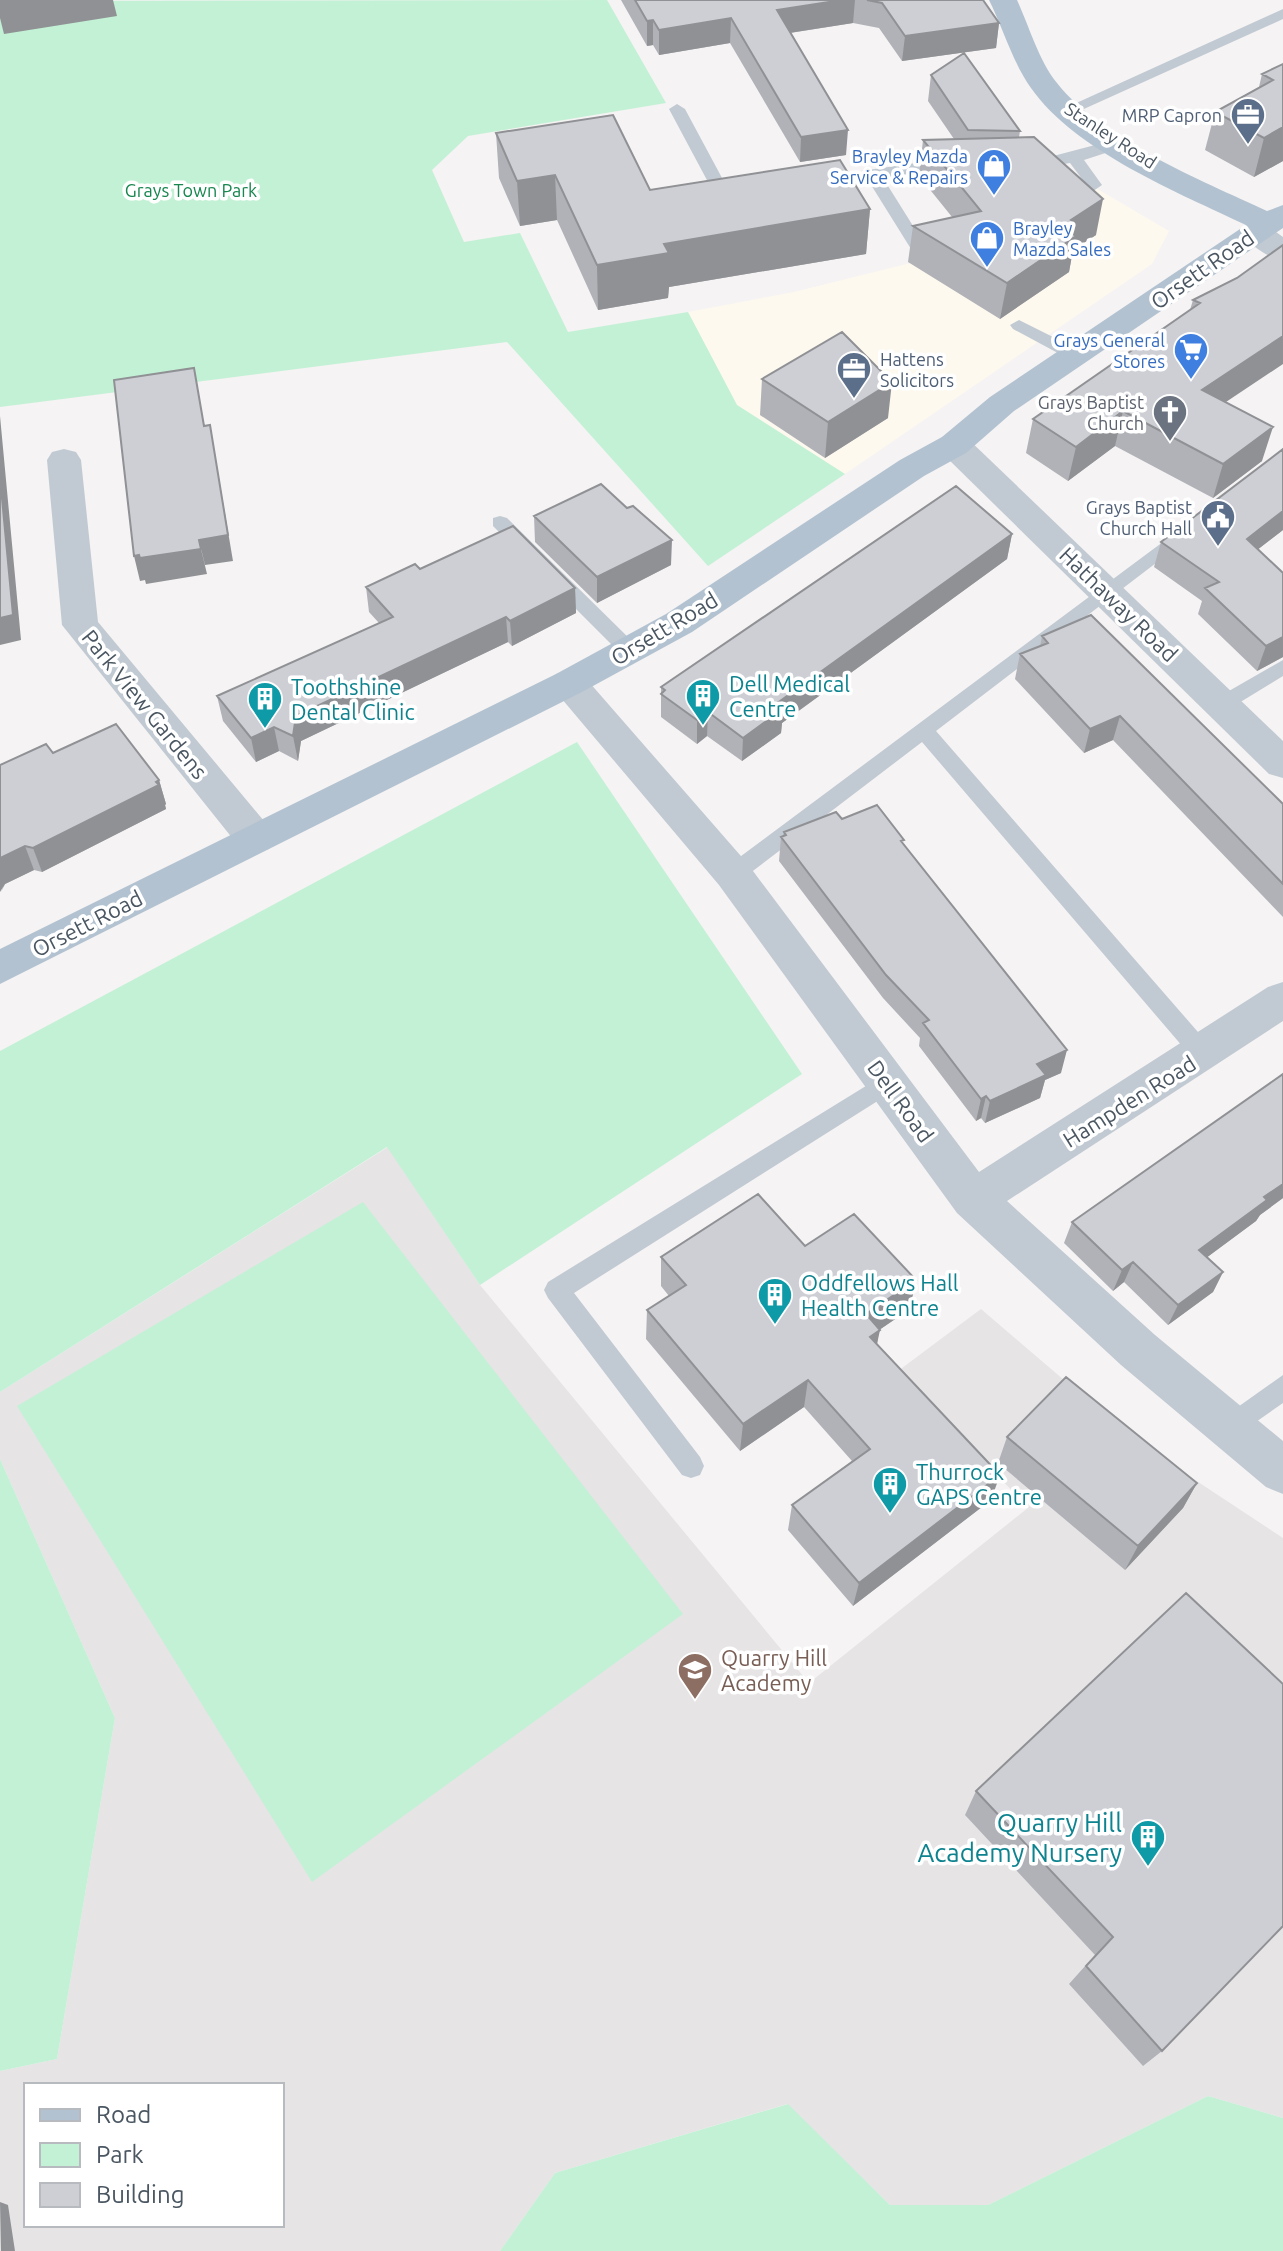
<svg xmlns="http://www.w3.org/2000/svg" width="1283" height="2251" viewBox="0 0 1283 2251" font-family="Ubuntu,sans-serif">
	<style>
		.commercial { fill: #fdf9ef }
		.education { fill: #e6e4e5; fill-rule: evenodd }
		.green { fill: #c3f1d5 }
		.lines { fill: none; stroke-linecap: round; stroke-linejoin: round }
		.service { fill: #c1cad2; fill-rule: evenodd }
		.minor { fill: #c1cad2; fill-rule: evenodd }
		.tertiary { fill: #c1cad2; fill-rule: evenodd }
		.primary { fill: #b3c2d1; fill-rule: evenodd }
		.wall { fill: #b0b2b7 }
		.shaded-wall { fill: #909195 }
		.building { fill: #cdcfd5; stroke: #909195; stroke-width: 2 }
		.labels { text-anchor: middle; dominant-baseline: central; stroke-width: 7; stroke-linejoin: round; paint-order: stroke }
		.far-service-label { font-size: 18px; fill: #4e5e75; stroke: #fff; text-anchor: end }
		.far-street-label { font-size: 18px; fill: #4a5661; stroke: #fff }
		.far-shop-label { font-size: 18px; fill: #366cbe; stroke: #fff; text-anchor: end }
		.far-park-label { font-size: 18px; fill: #17864f; stroke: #fff }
		.far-worship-label { font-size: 18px; fill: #5b616d; stroke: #fff; text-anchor: end }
		.street-label { font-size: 22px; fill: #4a5661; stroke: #fff }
		.culture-label { font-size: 22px; fill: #0d838f; stroke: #fff; text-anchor: start }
		.education-label { font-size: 22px; fill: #785e54; stroke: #fff; text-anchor: start }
		.near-culture-label { font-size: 26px; fill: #0d838f; stroke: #fff; text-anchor: end }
	</style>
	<rect width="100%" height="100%" fill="#f5f3f3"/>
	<!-- commercial -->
	<path class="commercial" d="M918 174H1072L1169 231 1152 264 845 474 737 405 688 312 794 292 975 247Z"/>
	<!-- education -->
	<path class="education" d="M388 1147 480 1285 809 1683 1029 1507 894 1374 981 1309 1133 1439 1283 1538V2118L1208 2096 988 2205H890L787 2104 555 2173 500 2251H0V2071L57 2059 115 1718 0 1459V1392ZM26 2085H282V2225H26Z"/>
	<!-- green -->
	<path class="green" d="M607 0 666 103 468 136 432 170 464 242 520 233 568 332 688 312 737 405 845 474 708 566 507 342 0 407V1Z
		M577 742 802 1074 480 1285 387 1147 0 1392V1051Z
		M363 1202 683 1614 312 1882 17 1406Z
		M0 1459 115 1718 57 2059 0 2071Z
		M1208 2096 1283 2118V2251H500L555 2173 788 2104 890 2205H988Z"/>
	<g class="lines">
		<!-- service -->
		<path class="service" d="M1283 9V19L1075 113 1061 110Z
			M677 104 685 109 729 191 742 192V198L724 202 716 197 669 109Z
			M1118 139 1126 144 1124 147 1084 160 1102 185 1089 194 1075 191 1085 183 1070 163 1027 170 1019 165Z
			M950 158 958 163 956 166 883 178 930 253 922 258 916 257 868 180 820 187 812 182 820 177Z
			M1019 320 1081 351 1084 355 1075 360 1069 359 1013 329 1010 325Z
			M500 516 507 518 636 645 639 650 636 655H622L493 526V518Z
			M1183 527 1190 529 1193 533 1190 537 936 731 1211 1047 1215 1054 1211 1061H1195L922 742 741 880H725L722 874 725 868Z
			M1283 660V676L1229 709H1215L1212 704 1215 699Z
			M887 1073 895 1076 899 1083 895 1090 574 1293 700 1457 704 1466 700 1475 691 1478 682 1475 548 1298 544 1290 548 1282Z
			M1283 1375V1403L1230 1440 1221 1437 1217 1428 1221 1419Z"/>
		<!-- minor -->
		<path class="minor" d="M1255 222 1266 225 1283 237V261C1267 257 1249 245 1240 231L1244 225Z
			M64 449 76 452 81 460 98 622 269 827 275 838 269 849 255 853 241 849 62 625 47 460 52 452Z
			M569 670 582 674 747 863 979 1172 1268 987 1283 982V1021L1007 1201 1155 1335 1283 1441V1494L1266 1487 1121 1365 957 1213 719 885 556 692 550 683 556 674Z"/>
		<!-- tertiary -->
		<path class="tertiary" d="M954 434 966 437 1283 741V778L1269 774 942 453 937 445 942 437Z"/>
		<!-- primary -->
		<path class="primary" d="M989 0H1017C1029 26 1039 61 1057 83 1103 141 1201 180 1267 211L1283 205V228L1014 411 966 453 924 476 692 632 582 692 0 984V949L556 674 666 614 900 460 942 437 990 397 1246 225C1179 193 1075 151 1031 88 1013 63 1003 28 989 0Z"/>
	</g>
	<!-- wall -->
	<path class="wall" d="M621 0H983L999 23 996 48 902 61 879 28 853 23 790 33 846 155 800 162 730 43 659 55 653 45 647 46Z
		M1283 64V161L1254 177 1205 150 1215 112 1259 87 1262 74Z
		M931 75 1020 131 1019 137 1096 235 1073 250 1069 272 1000 319 908 262 913 226 952 217 919 176 923 140 954 139 928 101Z
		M496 133 650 190 870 209 866 254 669 287 668 298 598 310 557 220 520 226 499 178Z
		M1237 278 1226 402 1262 461 1213 498 1115 446 1068 481 1026 453 1033 419 1190 310 1193 300Z
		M762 379 888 418 825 458 760 415Z
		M534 516 671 565 597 603 535 542Z
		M1283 530 1258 549 1283 657 1257 671 1198 614 1202 601 1154 567 1161 542Z
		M1012 534 1007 559 782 723 781 733 742 761 707 736 697 744 661 717V687Z
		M420 569 575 588 576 613 512 646 508 642 301 741 298 761 279 751 256 762 223 721 217 696 379 623 369 612 366 587Z
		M1042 636 1283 804V917L1113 740 1084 753 1015 679 1020 654 1040 647Z
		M53 753 159 780 166 804 165 805 166 809 42 872 34 870 5 884 1 892Z
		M842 819 904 845 1061 1073 1045 1080 1040 1098 985 1123 981 1118 976 1121 919 1046 920 1038 883 998 779 861 781 837 783 836 784 832Z
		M1283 1074V1198L1260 1215 1256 1221 1207 1257 1223 1272 1213 1292 1168 1325 1124 1282 1113 1291 1064 1243 1072 1222Z
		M805 1246 910 1309 879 1330 877 1344 991 1500 853 1606 788 1530 792 1505 852 1461 804 1407 740 1451 646 1339 647 1310 669 1296 661 1286V1257Z
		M1007 1437 1197 1483 1183 1508 1125 1570 998 1463Z
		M1186 1593 1162 2051 1143 2066 1069 1984 1095 1955 965 1815 976 1791Z"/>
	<!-- shaded-wall -->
	<path class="shaded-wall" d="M0 0H113L117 16 4 34 0 18Z
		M842 0H855L853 23 776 35 777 10Z
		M731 18 730 43 659 55V30Z
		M653 20V45L647 46V21Z
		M999 23 996 48 902 61 905 36Z
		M1283 127V161L1254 177 1264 138Z
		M848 130 846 155 800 162 801 137Z
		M555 175 557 220 520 226 517 181Z
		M1103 199 1096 235 1073 250 1069 272 1000 319 1007 283 1066 230 1071 220Z
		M870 209 866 254 669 287 668 298 598 310 597 265 664 244Z
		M1283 336V364L1193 424 1202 390Z
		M892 382 888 418 825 458 828 422Z
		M1123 411 1115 446 1068 481 1076 447Z
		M0 416 21 640 0 645Z
		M210 425 233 561 205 565 199 540Z
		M1273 427 1262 461 1213 498 1223 464Z
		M1283 511V530L1239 564 1247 539Z
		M1012 534 1007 559 782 723 781 733 742 761 743 738 776 704Z
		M672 540 671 565 597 603V577Z
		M201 549 207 574 146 584 145 580 140 581 134 556Z
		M575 588 576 613 512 646 510 621Z
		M506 617 508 642 301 741 298 761 293 736 296 716Z
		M1283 637V657L1257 671 1266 646Z
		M708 712 707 736 697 744V720Z
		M1120 716 1113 740 1084 753 1090 729Z
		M274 727 279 751 256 762 251 738Z
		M159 780 166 804 165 805 166 809 42 872 33 848Z
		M25 846 34 870 5 884 0 892V858Z
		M1067 1050 1061 1073 1045 1080 1040 1098 985 1123 990 1101 1037 1064Z
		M986 1096 981 1118 976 1121 981 1099Z
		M1283 1184V1198L1260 1215 1256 1221 1190 1270 1199 1250 1264 1197Z
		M1133 1262 1124 1282 1113 1291 1122 1270Z
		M1223 1272 1213 1292 1168 1325 1178 1305Z
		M916 1280 910 1309 860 1343 866 1314Z
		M880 1330 874 1358 870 1337Z
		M808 1380 804 1407 740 1451 743 1424Z
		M1000 1475 991 1500 853 1606 859 1583Z
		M1197 1483 1183 1508 1125 1570 1138 1546Z
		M0 2202 8 2205 15 2251H1Z"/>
	<!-- building -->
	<path class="building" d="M635 0H842L777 10 848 130 801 137 731 18 659 30 653 20 647 21Z
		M867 0H983L999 23 905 36 882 3Z
		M964 53 1020 131 968 130 931 75Z
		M1283 64V127L1264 138 1215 112 1273 80 1262 74Z
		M613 115 650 190 840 160 870 209 664 244 669 253 597 265 555 175 517 181 496 133Z
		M1034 137 1103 199 1071 220 1076 223 1066 230 1076 236 1007 283 913 226 981 211 923 140Z
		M1283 245V336L1202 390 1273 427 1223 464 1123 411 1076 447 1033 419 1200 303 1193 300 1237 278Z
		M842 332 892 382 828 422 762 379Z
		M194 368 204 426 210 425 228 535 199 540 201 549 140 558 139 555 134 556 114 380Z
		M1283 449V511L1247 539 1283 573V637L1266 646 1205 588 1219 582 1161 542Z
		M0 477 13 615 0 618Z
		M601 484 627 508 633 506 672 540 597 577 534 516Z
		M956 486 1012 534 776 704 783 709 743 738 708 712 697 720 661 694 665 690 661 687Z
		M513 526 575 588 510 621 506 617 296 716 293 736 274 727 251 738 217 696 393 617 366 587 415 564 420 569Z
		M1091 615 1283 804V884L1120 716 1090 729 1020 654 1048 643 1042 636Z
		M116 724 159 780 156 782 159 785 33 848 25 846 0 858V765L46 744 53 753Z
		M877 805 904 840 901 841 1067 1050 1037 1064 1046 1075 990 1101 986 1096 981 1099 923 1023 929 1020 886 975 781 837 786 835 784 832 836 812 842 819Z
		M1283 1074V1184L1264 1197 1267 1200 1199 1250 1223 1272 1178 1305 1133 1262 1122 1270 1072 1222Z
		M758 1194 805 1246 854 1214 916 1280 866 1314 880 1330 870 1337 1000 1475 859 1583 792 1505 870 1449 808 1380 743 1424 647 1310 686 1285 661 1257Z
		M1066 1377 1197 1483 1138 1546 1007 1437Z
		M1186 1593 1283 1684V1926L1162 2051 1086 1966 1113 1937 976 1791Z"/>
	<!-- icons -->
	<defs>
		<symbol id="office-pin" viewBox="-11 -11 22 30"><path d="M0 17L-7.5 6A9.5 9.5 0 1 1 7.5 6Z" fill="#5c6f8a" stroke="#fff"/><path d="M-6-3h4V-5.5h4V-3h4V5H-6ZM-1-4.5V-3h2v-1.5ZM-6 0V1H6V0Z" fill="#fff"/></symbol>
		<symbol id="shop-pin" viewBox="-11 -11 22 30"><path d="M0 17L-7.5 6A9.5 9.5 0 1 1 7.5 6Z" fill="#3f7fe0" stroke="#fff"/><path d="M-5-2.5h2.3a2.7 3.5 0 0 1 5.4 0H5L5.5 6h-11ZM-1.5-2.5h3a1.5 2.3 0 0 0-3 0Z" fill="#fff"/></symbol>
		<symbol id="supermarket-pin" viewBox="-11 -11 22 30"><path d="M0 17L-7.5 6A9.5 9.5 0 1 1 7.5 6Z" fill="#3f7fe0" stroke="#fff"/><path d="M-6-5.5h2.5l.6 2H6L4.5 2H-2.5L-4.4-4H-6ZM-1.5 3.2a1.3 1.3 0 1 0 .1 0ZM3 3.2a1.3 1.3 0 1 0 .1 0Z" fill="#fff"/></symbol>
		<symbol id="church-pin" viewBox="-11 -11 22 30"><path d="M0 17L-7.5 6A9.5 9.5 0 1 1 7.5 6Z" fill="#6b7280" stroke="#fff"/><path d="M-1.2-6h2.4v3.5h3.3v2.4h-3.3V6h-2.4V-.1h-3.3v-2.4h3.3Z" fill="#fff"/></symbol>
		<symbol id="civic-pin" viewBox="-11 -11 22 30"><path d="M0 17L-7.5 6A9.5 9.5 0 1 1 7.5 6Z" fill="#5c6f8a" stroke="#fff"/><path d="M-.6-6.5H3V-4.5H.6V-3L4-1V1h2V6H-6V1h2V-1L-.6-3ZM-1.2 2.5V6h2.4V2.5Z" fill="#fff"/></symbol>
		<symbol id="building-pin" viewBox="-11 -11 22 30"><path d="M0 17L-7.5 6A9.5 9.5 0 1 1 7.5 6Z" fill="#0f9aa8" stroke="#fff"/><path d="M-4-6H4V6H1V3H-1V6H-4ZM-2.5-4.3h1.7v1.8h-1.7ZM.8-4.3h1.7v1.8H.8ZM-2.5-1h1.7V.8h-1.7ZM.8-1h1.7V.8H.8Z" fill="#fff"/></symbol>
		<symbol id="school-pin" viewBox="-11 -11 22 30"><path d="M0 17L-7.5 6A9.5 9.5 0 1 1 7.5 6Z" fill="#8d6e63" stroke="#fff"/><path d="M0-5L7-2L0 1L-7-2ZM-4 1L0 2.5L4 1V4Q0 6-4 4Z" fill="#fff"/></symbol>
	</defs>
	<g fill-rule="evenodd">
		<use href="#office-pin" x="1228" y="95" width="40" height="54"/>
		<use href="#shop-pin" x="974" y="146" width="40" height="54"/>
		<use href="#shop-pin" x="967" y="218" width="40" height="54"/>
		<use href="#supermarket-pin" x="1171" y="330" width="40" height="54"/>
		<use href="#office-pin" x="834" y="349" width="40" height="54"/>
		<use href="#church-pin" x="1150" y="392" width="40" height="54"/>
		<use href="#civic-pin" x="1198" y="497" width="40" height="54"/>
		<use href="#building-pin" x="683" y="676" width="40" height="54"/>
		<use href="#building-pin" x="245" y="679" width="40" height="54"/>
		<use href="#building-pin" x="755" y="1275" width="40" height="54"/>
		<use href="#building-pin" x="870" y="1464" width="40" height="54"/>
		<use href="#school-pin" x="675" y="1650" width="40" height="54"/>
		<use href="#building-pin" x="1128" y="1817" width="40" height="54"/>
	</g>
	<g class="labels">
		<!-- far-service labels -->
		<g class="far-service-label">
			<text x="1222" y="115">MRP Capron</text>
			<text x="880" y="359" text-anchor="start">Hattens<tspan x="880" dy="21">Solicitors</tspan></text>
			<text x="1192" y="507">Grays Baptist<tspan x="1192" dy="21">Church Hall</tspan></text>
		</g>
		<!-- far-street labels -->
		<g class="far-street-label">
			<text transform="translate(1111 135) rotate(33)">Stanley Road</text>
		</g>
		<!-- far-shop labels -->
		<g class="far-shop-label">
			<text x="968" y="156">Brayley Mazda<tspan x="968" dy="21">Service &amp; Repairs</tspan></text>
			<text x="1013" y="228" text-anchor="start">Brayley<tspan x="1013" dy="21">Mazda Sales</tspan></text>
			<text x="1165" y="340">Grays General<tspan x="1165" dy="21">Stores</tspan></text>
		</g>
		<!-- far-park labels -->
		<g class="far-park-label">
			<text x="191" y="190">Grays Town Park</text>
		</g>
		<!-- far-worship labels -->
		<g class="far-worship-label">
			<text x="1144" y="402">Grays Baptist<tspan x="1144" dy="21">Church</tspan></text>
		</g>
		<!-- street labels -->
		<g class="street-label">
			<text transform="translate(1202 269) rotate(-35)">Orsett Road</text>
			<text transform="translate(1119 604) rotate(44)">Hathaway Road</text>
			<text transform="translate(664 628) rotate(-31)">Orsett Road</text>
			<text transform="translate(145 704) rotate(51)">Park View Gardens</text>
			<text transform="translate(87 923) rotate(-27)">Orsett Road</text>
			<text transform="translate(901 1101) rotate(54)">Dell Road</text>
			<text transform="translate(1129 1101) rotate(-32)">Hampden Road</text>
		</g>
		<!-- culture labels -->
		<g class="culture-label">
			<text x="729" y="683">Dell Medical<tspan x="729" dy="25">Centre</tspan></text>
			<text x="291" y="686">Toothshine<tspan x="291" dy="25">Dental Clinic</tspan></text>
			<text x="801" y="1282">Oddfellows Hall<tspan x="801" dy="25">Health Centre</tspan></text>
			<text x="916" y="1471">Thurrock<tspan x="916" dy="25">GAPS Centre</tspan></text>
		</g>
		<!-- education labels -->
		<g class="education-label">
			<text x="721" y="1657">Quarry Hill<tspan x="721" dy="25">Academy</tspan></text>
		</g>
		<!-- near-culture labels -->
		<g class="near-culture-label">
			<text x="1122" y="1822">Quarry Hill<tspan x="1122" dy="30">Academy Nursery</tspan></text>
		</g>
	</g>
	<!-- legend -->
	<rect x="24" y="2083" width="260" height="144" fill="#ffffff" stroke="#b7bbc0" stroke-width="2"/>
	<rect x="40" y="2109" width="40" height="12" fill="#b3c2d1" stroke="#b7bbc0" stroke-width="2"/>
	<text x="96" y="2123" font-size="24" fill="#4a5661">Road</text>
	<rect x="40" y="2143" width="40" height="24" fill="#c3f1d5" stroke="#b7bbc0" stroke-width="2"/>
	<text x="96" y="2163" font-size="24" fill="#4a5661">Park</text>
	<rect x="40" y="2183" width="40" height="24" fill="#cdcfd5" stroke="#b7bbc0" stroke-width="2"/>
	<text x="96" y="2203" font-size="24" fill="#4a5661">Building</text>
</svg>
